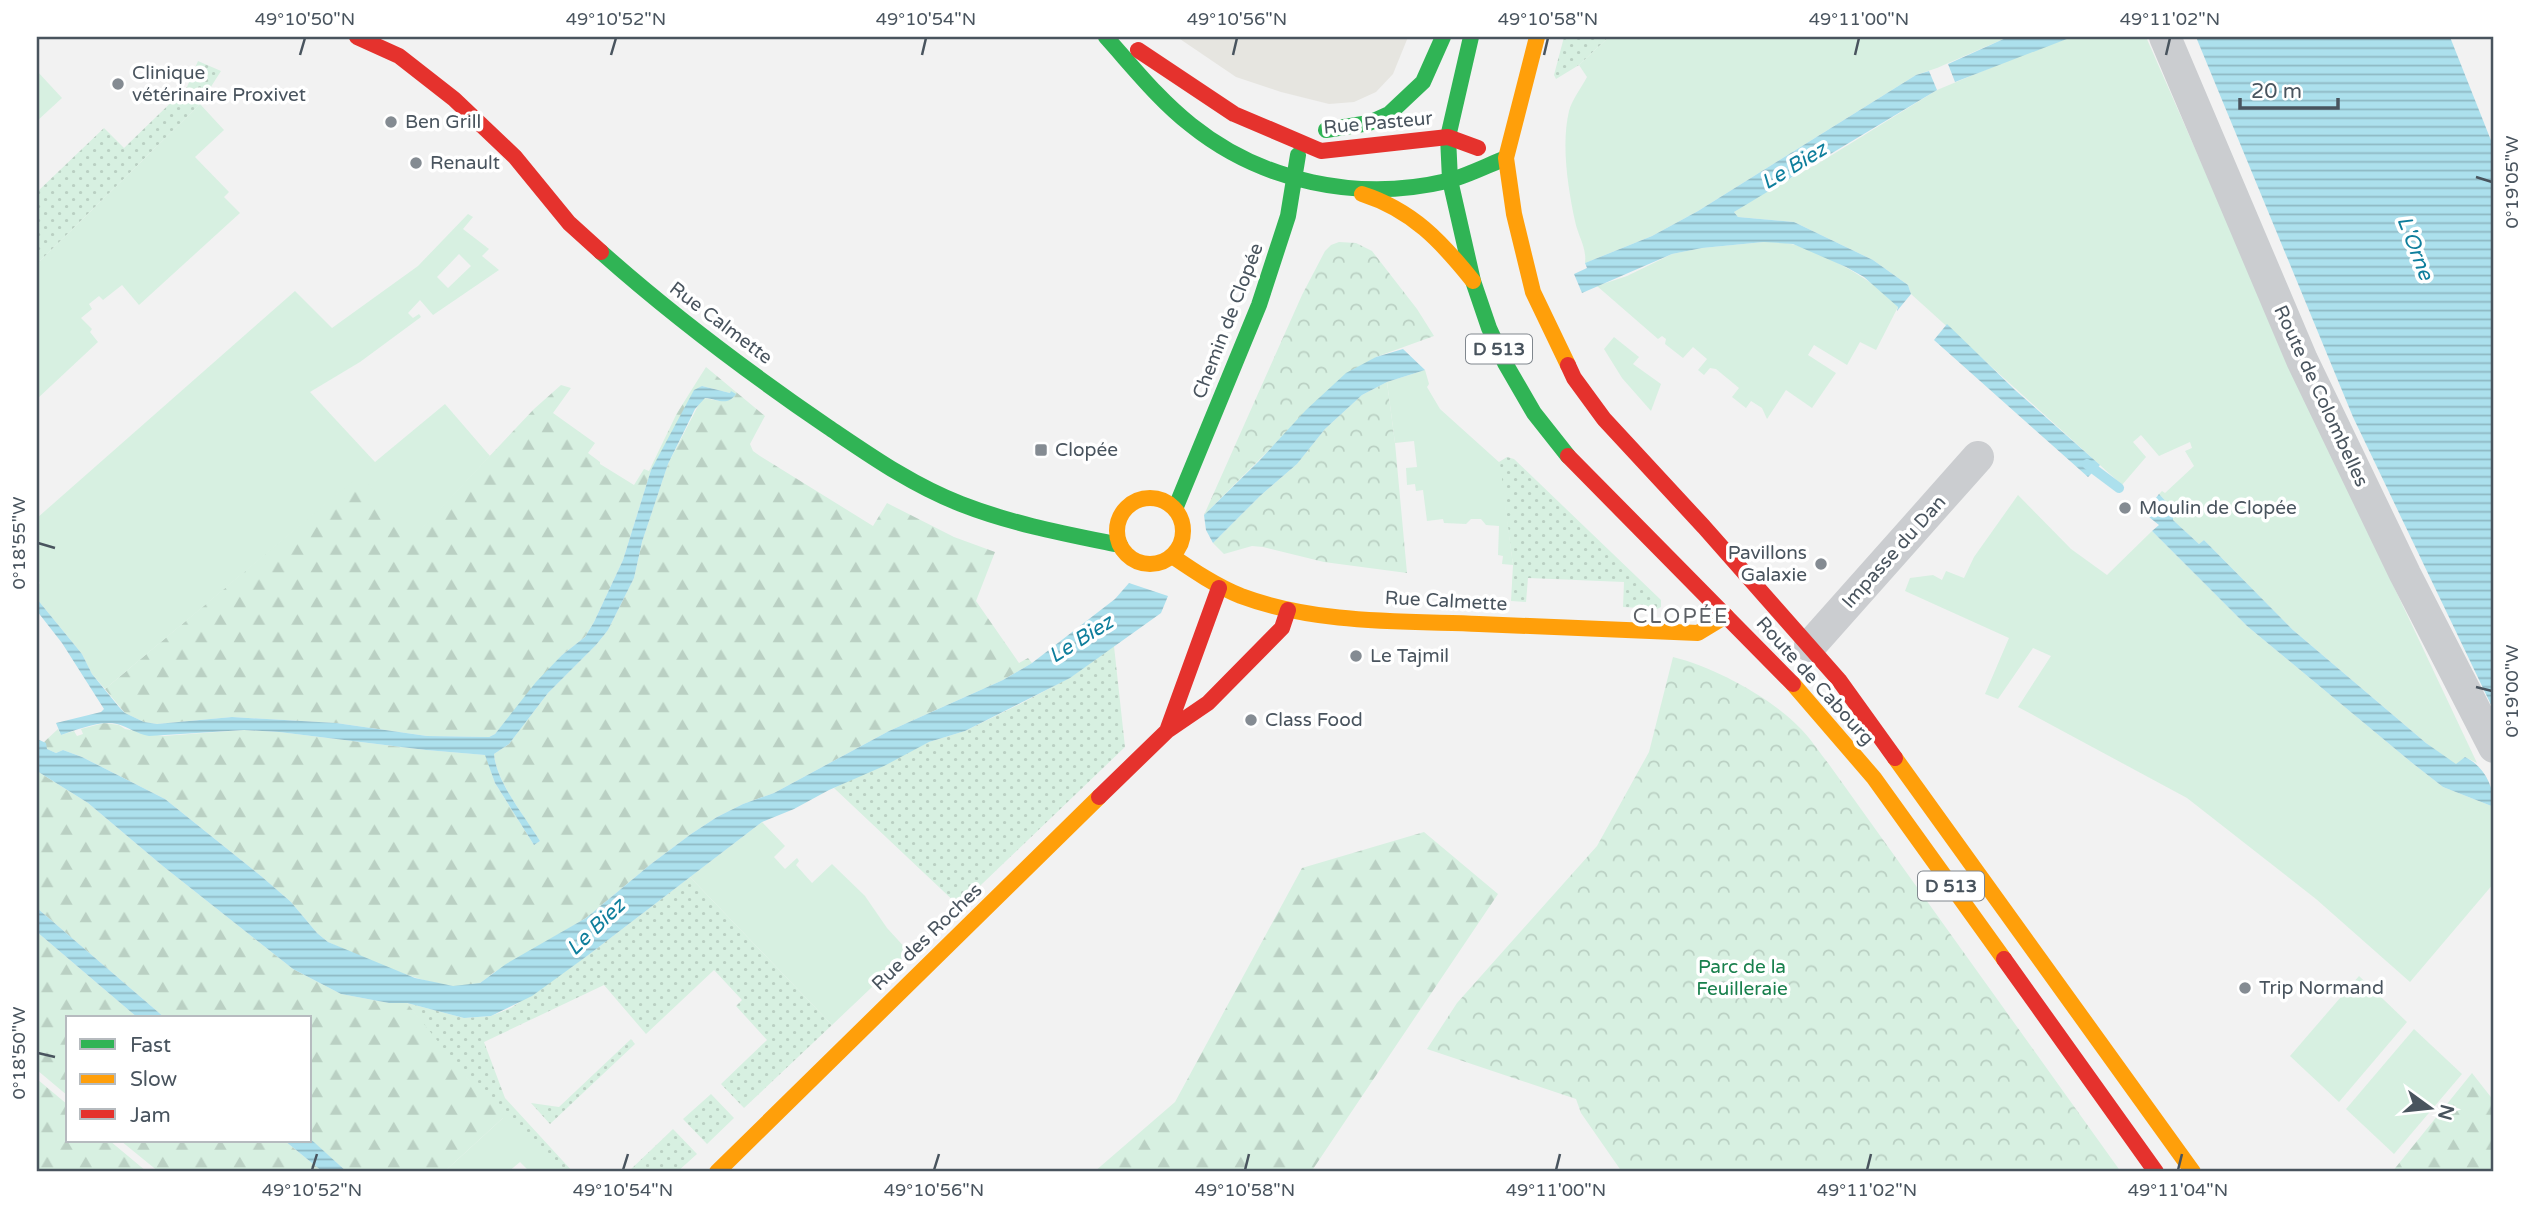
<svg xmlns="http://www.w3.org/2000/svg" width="2531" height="1209" viewBox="0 0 2531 1209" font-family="'Varela Round',sans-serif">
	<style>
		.commercial { fill: #e6e5e0 }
		.grass { fill: url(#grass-dots) }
		.forest { fill: url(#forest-firs) }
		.park { fill: url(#park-crowns) }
		.garden { fill: #d7f0e1; fill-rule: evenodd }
		.water { fill: url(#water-rules) }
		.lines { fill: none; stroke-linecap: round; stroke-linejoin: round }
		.stream { stroke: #ace0ed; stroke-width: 10 }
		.street { stroke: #cbcdd0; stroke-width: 32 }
		.fast { stroke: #30b455; stroke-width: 16 }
		.slow { stroke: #ff9f0a; stroke-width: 16 }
		.jam { stroke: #e5322d; stroke-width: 16 }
		.ticks { fill: none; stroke: #49545e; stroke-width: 2.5 }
		.poi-dot { fill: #848b92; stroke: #fff; stroke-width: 2.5 }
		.labels { text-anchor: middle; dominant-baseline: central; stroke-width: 7; stroke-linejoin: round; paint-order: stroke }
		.shield { fill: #fff; stroke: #80878e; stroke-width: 2 }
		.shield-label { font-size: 18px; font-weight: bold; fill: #49545e }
		.poi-label { font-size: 19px; fill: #49545e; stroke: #fff; text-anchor: start }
		.street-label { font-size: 19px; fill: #49545e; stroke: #fff }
		.park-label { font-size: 19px; fill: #19804d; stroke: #fff }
		.water-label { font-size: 21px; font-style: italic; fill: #0e7e9c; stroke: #fff }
		.neighbourhood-label { font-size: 21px; letter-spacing: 2px; fill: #5d6166; stroke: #fff }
		.neatline { fill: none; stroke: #49545e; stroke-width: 2.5 }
		.ticks-label { font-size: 18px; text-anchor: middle; fill: #49545e }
	</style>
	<defs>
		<pattern id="grass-dots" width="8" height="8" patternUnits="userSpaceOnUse" patternTransform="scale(1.75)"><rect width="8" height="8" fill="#d7f0e1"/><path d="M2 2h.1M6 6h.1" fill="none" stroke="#bad0c3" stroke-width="1.8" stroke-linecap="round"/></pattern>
		<pattern id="forest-firs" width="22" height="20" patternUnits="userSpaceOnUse" patternTransform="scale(1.75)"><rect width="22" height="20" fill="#d7f0e1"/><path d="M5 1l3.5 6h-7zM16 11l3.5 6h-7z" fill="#bad0c3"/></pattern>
		<pattern id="park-crowns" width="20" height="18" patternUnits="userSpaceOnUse" patternTransform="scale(1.75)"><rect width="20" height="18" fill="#d7f0e1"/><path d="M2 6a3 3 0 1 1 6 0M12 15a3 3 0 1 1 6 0" fill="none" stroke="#bad0c3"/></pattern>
		<pattern id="water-rules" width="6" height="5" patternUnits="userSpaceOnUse" patternTransform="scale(1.75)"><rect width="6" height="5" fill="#ace0ed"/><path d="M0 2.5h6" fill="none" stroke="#8eb8c3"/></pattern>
	</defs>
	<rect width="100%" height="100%" fill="#f2f2f2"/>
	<!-- commercial -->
	<path class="commercial" d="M1177 37H1408L1393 74 1376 92 1354 102 1329 104 1281 92 1236 77Z"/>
	<!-- grass -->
	<path class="grass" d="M1564 37H1609L1579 65 1556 79 1554 75Z
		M198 61 221 71 200 104 37 264V192L104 128 124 148 187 87Z
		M1507 457 1514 459 1661 600V607L1657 609 1623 607 1624 582 1528 578 1526 602 1511 601 1513 565 1499 462Z
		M1114 646 1125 747 959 906 834 788 929 742 965 731 1022 703 1071 677Z
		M690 877 832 1025 744 1108 721 1084 767 1040 736 1006 742 1000 714 970 646 1034 604 985 484 1042 505 1098 573 1172H559C502 1123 452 1063 407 1003L464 1018 491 1016 511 1008 587 956Z
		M631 1039 635 1044 550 1124 531 1103 559 1107Z
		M711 1094 734 1118 707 1144 683 1119Z
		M673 1129 697 1154 677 1172H628Z"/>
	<!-- forest -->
	<path class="forest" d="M706 367 765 416 750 444 753 451 760 456 873 526 887 503 954 537 995 552 976 601 1019 663 1028 658 1032 663 1003 680 889 731 774 793 743 804 717 817 691 834 651 864 586 918 493 973C489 976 485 980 480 983 448 999 359 956 328 942L317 933 291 902 261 876 165 799 82 757 63 750 56 753 47 749 44 742 58 729 61 735 74 731 77 736 83 734 81 729 104 723 119 725 125 729 163 736 244 730 279 732 426 750 486 755 495 783 534 845 540 841C525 817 496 781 494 754L509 744 548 693 596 645 608 630 634 578 642 542 668 464 700 402 705 398 719 401 730 393 702 386 651 470 623 560 594 622 585 637 562 655 495 734 489 737 427 736 336 723 232 717 157 724 144 722 125 713 105 689 359 475 418 532 534 409 561 385 571 388 553 413 595 443 588 453 600 462V464L634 485 644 469 649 471 677 413Z
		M37 771 88 803 164 867 293 969 341 994 389 1003H407L469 1080 504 1117 444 1172H347L310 1139V1018H165L37 908Z
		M1424 832 1498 894 1311 1172H1094L1175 1102 1302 868Z
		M37 932 138 1018H68V1096L37 1070Z
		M2472 1073 2494 1101V1172H2392Z
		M37 1079 68 1105V1141H110L146 1171 37 1172Z
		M121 1141H285L323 1172H159Z"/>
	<!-- park -->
	<path class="park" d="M1339 242 1356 243 1372 251 1417 309 1434 336 1376 357 1275 444 1204 515 1302 295 1325 251 1331 245Z
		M1387 382 1395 443 1407 573 1324 562 1263 547 1252 546 1224 554 1213 543 1260 496 1297 464 1325 429 1362 395Z
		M1673 657C1714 667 1772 698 1801 729 1811 739 1819 752 1828 763L2121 1172H1622L1581 1113 1576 1099 1427 1049 1457 1003 1597 846 1649 752Z"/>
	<!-- garden -->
	<path class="garden" d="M1609 37H2008L1937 68 1916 75 1698 211 1652 236 1585 263C1587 248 1578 236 1575 221 1568 188 1561 145 1569 111 1572 100 1581 88 1587 77L1579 65Z
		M2072 37H2146L2303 394 2477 763 2465 757 2456 765 2426 743 2293 630 2204 540 2199 544 2173 520V509L2159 494 2162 491 2165 493 2194 466 2185 451 2192 448 2190 442 2159 456 2141 435 2133 442 2146 457 2122 485 1911 294 1908 285 1873 260 1794 222 1738 217 1734 212 1763 193 1819 163 1937 90 2026 53Z
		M37 71 62 98 37 121Z
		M200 104 224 130 195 157 229 192 224 197 240 213 139 305 122 285 103 300 99 296 89 304 92 309 81 318 92 329 90 332 98 342 37 399V264Z
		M468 214 473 217 463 229 489 249 482 256 499 270 433 315 420 300 408 313 413 318 419 314 421 317 360 362 310 392 375 462 445 404 490 456 418 533 359 476 105 689 92 674 82 654 37 599V586L40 583 37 579V518L295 291 332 328 418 266ZM459 254 471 266 448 288 437 277Z
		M1764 242C1773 242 1782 242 1791 244 1819 250 1882 284 1898 307L1876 350 1860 342 1847 365 1814 345 1808 355 1836 373 1812 408 1786 390 1767 419 1762 408 1751 401 1746 408 1732 397 1739 388 1716 369 1710 368 1704 375 1698 370 1707 359 1693 347 1683 358 1665 344 1666 339 1662 336 1658 339 1597 286 1627 276 1672 254 1702 248Z
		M1614 337 1639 357 1633 364 1661 384 1651 411 1622 378 1604 349Z
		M1425 370 1429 384 1427 387 1440 409 1500 463 1513 565 1502 564 1503 556 1498 555 1499 526 1486 525 1481 519H1471L1466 524 1444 523 1443 519 1427 521 1423 490 1416 491 1415 484 1407 485 1406 468 1417 467 1414 441 1395 443 1387 382Z
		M2018 495 2071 549 2107 575 2152 531 2247 626 2411 762 2443 787 2494 807V883L2410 982 2316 899 2187 798 2018 707 2051 656 2033 648 1998 699 1985 694 2009 638 1905 591 1910 578 1933 575 1942 580 1946 571 1964 578 1974 557Z
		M762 822 785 846 774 857 785 869 797 858 799 861 796 865 812 883 832 864 865 896 887 928 909 952 832 1025 690 877Z
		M2359 976 2407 1022 2339 1102 2290 1056Z
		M2414 1029 2462 1074 2394 1154 2346 1109Z
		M504 1117 559 1172H530L520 1162 508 1172H444Z"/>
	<!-- water -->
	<path class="water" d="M2008 37H2072L1955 82 1948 64Z
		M2196 37H2450L2494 148V711L2353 417Z
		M1929 71 1937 90 1734 212 1738 217 1794 222 1873 260 1908 285 1911 294 1897 311 1898 307 1864 277 1846 267 1793 244 1764 242 1702 248 1672 254 1582 293 1574 274 1587 268 1585 263 1652 236 1698 211 1916 75Z
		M1947 324 2015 390 2100 465 2088 477 1934 340Z
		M1403 349 1425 370 1387 382 1362 395 1325 429 1297 464 1260 496 1213 543 1206 530 1204 515 1259 461 1306 410 1346 373 1376 357Z
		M702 386 730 393 731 391 736 394C727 407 718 399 705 398L695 409 668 464 642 542 634 578 608 630 596 645 548 693 509 744 494 754C496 782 526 818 540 841L534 845 495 783 485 755 426 750 279 732 244 730 149 736C137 734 128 727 117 724 100 720 77 730 61 735L56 723 101 712 104 709 62 643 37 611V599L82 654 92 674 119 707 125 713 144 722 157 724 232 717 336 723 427 736 489 737 495 734 536 682 562 655 585 637 594 622 623 560 651 470 694 390Z
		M2159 494 2173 509V520L2199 544 2204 540 2293 630 2426 743 2456 764 2465 757C2484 766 2494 786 2494 807L2443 787 2411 762 2247 626 2152 531 2159 525 2144 513Z
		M1129 583 1168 596 1161 613 1070 678 965 731 929 742 884 766 829 790 794 809 762 822 587 956 532 996 491 1016 464 1018 407 1003H389L341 994 293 969 164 867 88 803 37 771V739L46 743 47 749 56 753 63 750 82 757 165 799 261 876 291 902 317 933 328 942 415 978 453 986 480 983 506 964 586 918 651 864 691 834 717 817 743 804 774 793 889 731 1003 680 1032 663 1115 599Z
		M37 908 165 1018H138L37 932Z
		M310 1139 315 1143 347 1172H323L285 1141H310Z"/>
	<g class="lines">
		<!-- stream -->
		<path class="stream" d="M2087 464 2119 488"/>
		<!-- street -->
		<path class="street" d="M2165 37 2302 360 2405 574 2494 747
			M1810 646 1978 457"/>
		<!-- fast -->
		<path class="fast" d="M1106 37C1133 67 1159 100 1191 125 1262 182 1358 202 1447 181 1467 176 1486 166 1506 158
			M1471 37 1448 137 1450 180 1473 281 1489 328 1505 363 1534 413 1568 456
			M1326 130 1369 123 1389 114 1423 82 1443 37
			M601 252C673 316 749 373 828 427 871 456 912 485 961 504 1012 524 1066 534 1120 545
			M1175 509 1259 305 1288 216 1298 155"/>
		<!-- slow -->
		<path class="slow" d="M1537 37 1506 158 1514 214 1533 292 1568 365
			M1362 194C1412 210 1441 241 1473 281
			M1117 531a33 33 0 1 1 66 0a33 33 0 1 1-66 0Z
			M1172 556C1194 571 1216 586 1241 596 1316 624 1400 621 1479 624 1552 627 1625 630 1698 633L1726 616
			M1793 684 1874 778 2004 959
			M1895 758 2193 1172
			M717 1172 1099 797"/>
		<!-- jam -->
		<path class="jam" d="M357 37 399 56 454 99 515 157 569 223 601 252
			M1138 50 1234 114 1321 151 1448 137 1478 148
			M1568 365 1574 378 1604 419 1704 527 1839 680 1895 758
			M1568 456 1793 684
			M1167 731 1219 588
			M1099 797 1167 731 1208 703 1282 628 1288 610
			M2004 959 2156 1172"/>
	</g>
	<!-- ticks -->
	<path class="ticks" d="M300 55 305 38M611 55 616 38M922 55 926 38M1233 55 1237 38M1544 55 1548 38M1855 55 1859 38M2166 55 2170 38M2476 177 2492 182M38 543 55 548M2476 687 2492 691M38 1053 55 1057M312 1170 317 1154M623 1170 628 1154M934 1170 939 1154M1245 1170 1249 1154M1556 1170 1560 1154M1867 1170 1871 1154M2178 1170 2182 1154"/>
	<!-- markers -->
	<g class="poi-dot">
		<circle cx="118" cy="84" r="7"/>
		<circle cx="391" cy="122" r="7"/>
		<circle cx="416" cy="163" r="7"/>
		<rect x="1034" y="443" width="14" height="14" rx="3.5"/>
		<circle cx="2125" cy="508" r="7"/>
		<circle cx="1821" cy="564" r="7"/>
		<circle cx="1356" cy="656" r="7"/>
		<circle cx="1251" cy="720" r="7"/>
		<circle cx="2245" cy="988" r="7"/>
	</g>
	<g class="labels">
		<!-- shield labels -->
		<g class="shield">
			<rect x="1466" y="334.5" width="66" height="29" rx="5"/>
			<rect x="1918" y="871.5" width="66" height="29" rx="5"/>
		</g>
		<g class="shield-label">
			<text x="1499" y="349">D 513</text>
			<text x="1951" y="886">D 513</text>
		</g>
		<!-- poi labels -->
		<g class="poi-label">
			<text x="132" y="73">Clinique<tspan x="132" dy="22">vétérinaire Proxivet</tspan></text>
			<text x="405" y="122">Ben Grill</text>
			<text x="430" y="163">Renault</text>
			<text x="1055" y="450">Clopée</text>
			<text x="2139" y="508">Moulin de Clopée</text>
			<text x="1807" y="553" text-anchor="end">Pavillons<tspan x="1807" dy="22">Galaxie</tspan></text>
			<text x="1370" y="656">Le Tajmil</text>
			<text x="1265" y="720">Class Food</text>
			<text x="2259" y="988">Trip Normand</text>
		</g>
		<!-- street labels -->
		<g class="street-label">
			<text transform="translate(1378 123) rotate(-5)">Rue Pasteur</text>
			<text transform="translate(1228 321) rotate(-69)">Chemin de Clopée</text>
			<text transform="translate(721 323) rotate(37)">Rue Calmette</text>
			<text transform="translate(2321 396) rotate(65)">Route de Colombelles</text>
			<text transform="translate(1894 552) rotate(-48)">Impasse du Dan</text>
			<text transform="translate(1446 601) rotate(3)">Rue Calmette</text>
			<text transform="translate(1815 681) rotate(48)">Route de Cabourg</text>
			<text transform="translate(927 937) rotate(-44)">Rue des Roches</text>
		</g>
		<!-- park labels -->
		<g class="park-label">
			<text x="1742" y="967">Parc de la<tspan x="1742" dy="22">Feuilleraie</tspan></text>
		</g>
		<!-- water labels -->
		<g class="water-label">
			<text transform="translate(1794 166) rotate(-31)">Le Biez</text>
			<text transform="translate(2415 248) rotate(69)">L'Orne</text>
			<text transform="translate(1081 639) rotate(-32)">Le Biez</text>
			<text transform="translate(596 927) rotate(-44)">Le Biez</text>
		</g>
		<!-- neighbourhood labels -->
		<g class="neighbourhood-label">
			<text x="1681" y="616">CLOPÉE</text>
		</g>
	</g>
	<!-- border -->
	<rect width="2531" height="1209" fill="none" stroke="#ffffff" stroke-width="77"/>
	<!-- legend -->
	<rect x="66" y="1016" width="245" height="126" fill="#ffffff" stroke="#b6bbbf" stroke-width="2"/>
	<rect x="80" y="1039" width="35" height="10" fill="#30b455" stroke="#b6bbbf" stroke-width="2"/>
	<text x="130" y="1052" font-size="21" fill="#49545e">Fast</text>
	<rect x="80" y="1074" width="35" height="10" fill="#ff9f0a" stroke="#b6bbbf" stroke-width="2"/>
	<text x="130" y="1086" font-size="21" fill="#49545e">Slow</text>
	<rect x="80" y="1109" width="35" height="10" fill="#e5322d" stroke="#b6bbbf" stroke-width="2"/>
	<text x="130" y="1122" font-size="21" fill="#49545e">Jam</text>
	<!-- north arrow -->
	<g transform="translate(2430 1108) rotate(105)" stroke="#ffffff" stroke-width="5" paint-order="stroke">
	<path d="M0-5L12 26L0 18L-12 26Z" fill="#49545e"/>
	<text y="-10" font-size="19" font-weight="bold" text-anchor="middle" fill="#49545e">N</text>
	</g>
	<!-- scale -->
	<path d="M2240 98v10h98v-10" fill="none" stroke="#49545e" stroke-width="3.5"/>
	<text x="2251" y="98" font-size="21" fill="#49545e" stroke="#ffffff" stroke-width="5" paint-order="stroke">20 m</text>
	<rect x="38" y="38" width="2454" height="1132" class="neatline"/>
	<g class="ticks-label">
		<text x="305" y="25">49°10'50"N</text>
		<text x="616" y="25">49°10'52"N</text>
		<text x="926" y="25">49°10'54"N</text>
		<text x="1237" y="25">49°10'56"N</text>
		<text x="1548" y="25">49°10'58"N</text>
		<text x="1859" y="25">49°11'00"N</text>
		<text x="2170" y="25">49°11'02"N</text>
		<text transform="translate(2512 182) rotate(-90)" y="6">0°19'05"W</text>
		<text transform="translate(19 543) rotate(-90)" y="6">0°18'55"W</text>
		<text transform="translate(2512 691) rotate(-90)" y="6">0°19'00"W</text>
		<text transform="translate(19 1053) rotate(-90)" y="6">0°18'50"W</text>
		<text x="312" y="1196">49°10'52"N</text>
		<text x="623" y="1196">49°10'54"N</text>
		<text x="934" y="1196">49°10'56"N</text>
		<text x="1245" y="1196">49°10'58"N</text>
		<text x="1556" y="1196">49°11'00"N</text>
		<text x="1867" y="1196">49°11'02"N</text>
		<text x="2178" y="1196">49°11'04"N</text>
	</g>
</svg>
